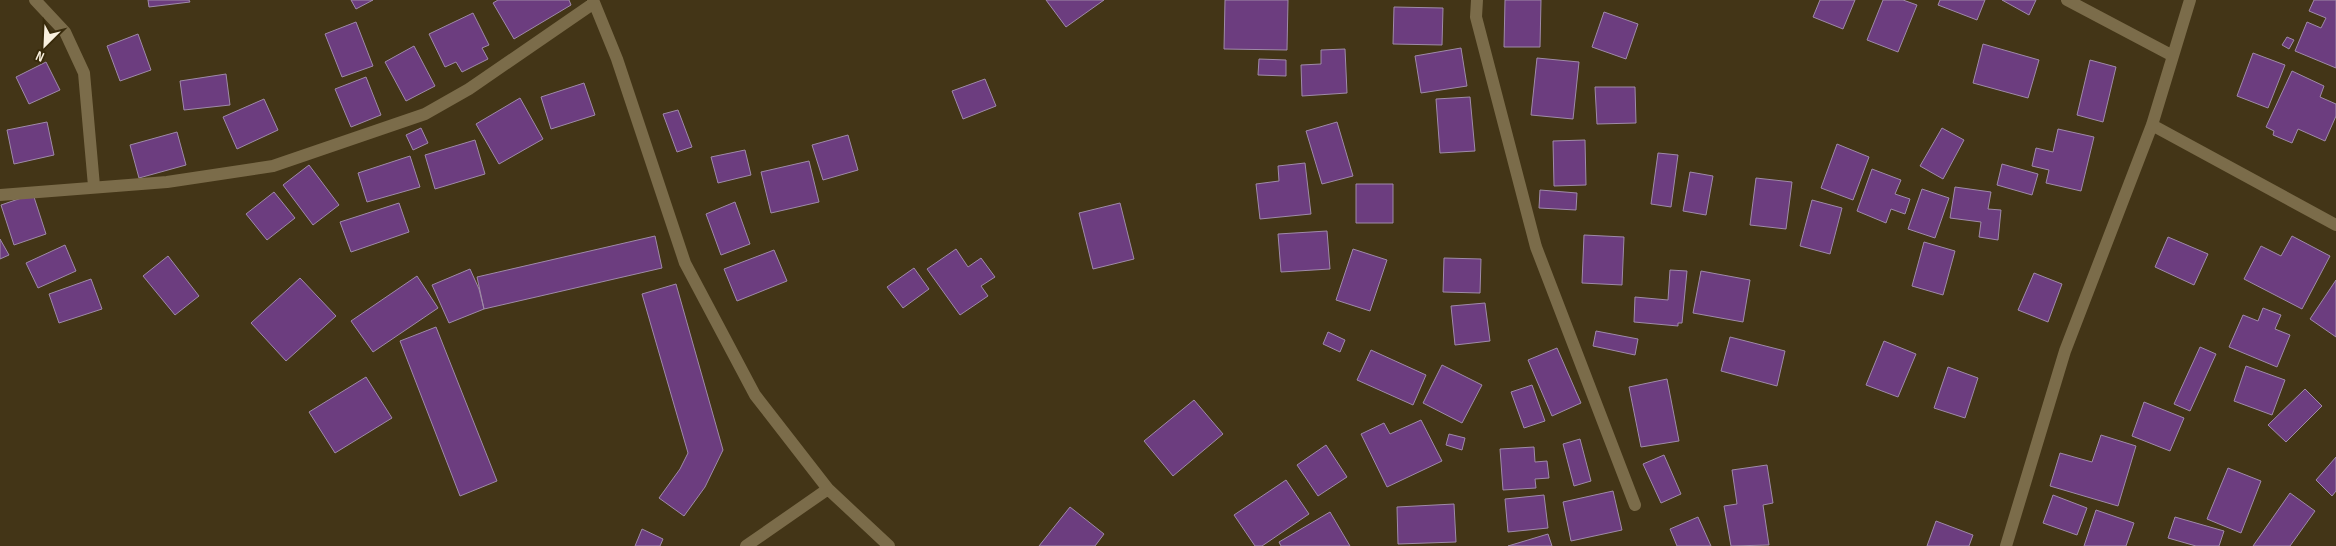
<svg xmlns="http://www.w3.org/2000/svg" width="2336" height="546" viewBox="0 0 2336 546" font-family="'Sofia Sans Condensed',sans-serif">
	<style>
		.building { fill: #6c3d7f; stroke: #9f8aa8 }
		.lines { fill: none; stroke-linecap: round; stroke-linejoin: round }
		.minor { stroke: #7b6c4a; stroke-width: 12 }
	</style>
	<rect width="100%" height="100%" fill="#433517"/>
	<!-- building -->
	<path class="building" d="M148 0H189L190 2 149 7Z
		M351 0H373L356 9Z
		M498 0H569L571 5 514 39 493 3Z
		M1046 0H1104L1066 27Z
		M1225 0H1288L1287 50 1224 49Z
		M1505 0H1541L1540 47H1504Z
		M1820 0H1855L1843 29 1813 17Z
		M1883 0H1903L1917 5 1898 52 1867 40Z
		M1940 0H1985L1977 20 1938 5Z
		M2002 0H2036L2029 15Z
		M2314 0H2336V68L2295 51 2307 22 2321 28 2326 18 2309 11Z
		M1394 7 1443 8 1442 45 1393 44Z
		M1604 12 1638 24 1626 59 1592 47Z
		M473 13 489 45 482 48 488 59 462 72 456 62 445 67 429 34Z
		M356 22 373 66 342 77 325 34Z
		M138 34 151 70 120 81 107 46Z
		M2287 37 2294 40 2289 49 2282 45Z
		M1983 44 2039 60 2028 98 1973 83Z
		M414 46 435 86 406 101 385 62Z
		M1461 48 1467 86 1421 93 1415 56Z
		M1345 49 1347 93 1302 96 1301 65 1321 64V50Z
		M2253 53 2285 65 2268 108 2237 96Z
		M1537 58 1579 62 1573 119 1531 115Z
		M1259 59 1286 60V76L1258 75Z
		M2090 60 2116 67 2103 122 2077 115Z
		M46 62 60 90 29 104 16 77Z
		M2292 71 2324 86 2320 97 2336 104V116L2325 141 2298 129 2292 143 2273 135 2274 131 2266 127Z
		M226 74 230 105 184 110 180 81Z
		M366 77 381 115 351 127 335 89Z
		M985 79 996 106 963 119 952 91Z
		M584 83 595 115 551 129 541 97Z
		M1595 87H1635L1636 123 1597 124Z
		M1470 97 1475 151 1440 153 1436 99Z
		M520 98 543 139 499 164 476 124Z
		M264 99 278 130 237 149 223 117Z
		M678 110 692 147 677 152 663 114Z
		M47 122 54 155 14 164 7 130Z
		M1337 122 1353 176 1322 184 1306 131Z
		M421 128 428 143 413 150 406 135Z
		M1942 128 1964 140 1943 179 1920 166Z
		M2058 129 2094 137 2081 191 2046 183 2049 170 2032 166 2036 148 2053 152Z
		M177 132 186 165 139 178 130 145Z
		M848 135 858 170 823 180 812 145Z
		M475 140 485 174 435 189 425 155Z
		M1585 140 1586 185 1554 186 1553 141Z
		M1837 144 1869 157 1853 200 1821 188Z
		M745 150 751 175 718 183 711 157Z
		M1658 153 1678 155 1671 207 1651 204Z
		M410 156 420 187 367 202 358 173Z
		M809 161 819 202 771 213 761 172Z
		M1305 163 1311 214 1260 219 1256 184 1279 181 1278 166Z
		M2002 164 2038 174 2032 195 1997 185Z
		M309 165 339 205 313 225 283 185Z
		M1872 169 1901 180 1895 194 1910 199 1905 214 1891 209 1886 223 1857 211Z
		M1690 172 1713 176 1706 215 1683 211Z
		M1756 178 1792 182 1786 229 1750 225Z
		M1356 184H1393V223H1356Z
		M1955 187 1991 192 1988 209 2001 210 1998 240 1979 237 1981 222 1950 218Z
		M1922 189 1949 198 1935 238 1908 229Z
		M1540 190 1577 193 1576 210 1539 208Z
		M274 192 295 218 267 240 246 214Z
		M33 194 46 234 14 245 1 205Z
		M1812 200 1842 208 1830 254 1800 246Z
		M735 202 750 244 721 255 706 214Z
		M399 203 409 232 351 252 340 222Z
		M1120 203 1134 259 1093 269 1079 213Z
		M1327 231 1330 269 1281 272 1278 234Z
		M1584 235 1624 237 1622 285 1582 283Z
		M655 236 662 268 484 309 477 277Z
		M2292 236 2330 256 2302 309 2244 279 2261 246 2281 256Z
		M2168 237 2208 254 2194 285 2155 267Z
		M0 239 9 255 0 259Z
		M1924 242 1955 251 1943 295 1912 286Z
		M65 245 76 271 38 288 26 263Z
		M956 249 968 267 981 258 995 277 981 286 988 296 960 315 927 269Z
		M1353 249 1387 260 1370 311 1336 300Z
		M774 250 787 281 737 301 724 269Z
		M168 256 199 296 175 315 143 276Z
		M1444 258 1481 259 1480 293 1443 292Z
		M914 268 929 289 903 308 887 287Z
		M470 269 479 289 484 309 449 323 432 285Z
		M1670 270 1687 271 1682 323H1678V326L1634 322 1635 297 1668 300Z
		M1701 271 1750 280 1743 322 1693 313Z
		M2034 273 2062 284 2048 322 2018 310Z
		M417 276 438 308 373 352 351 321Z
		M300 278 336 316 286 361 251 323Z
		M91 279 102 309 59 323 49 294Z
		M2336 280V337L2310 319Z
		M676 284 723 450 705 487 684 516 659 498 680 469 688 453 642 294Z
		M1485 303 1490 341 1455 345 1451 306Z
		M2263 308 2281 315 2275 329 2290 335 2277 367 2229 347 2243 315 2258 321Z
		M436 327 497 481 460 496 400 341Z
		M1596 331 1638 339 1635 355 1593 346Z
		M1328 332 1345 340 1340 352 1323 344Z
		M1730 337 1785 351 1777 386 1721 371Z
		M1884 341 1916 354 1898 397 1866 385Z
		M2200 347 2216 354 2190 411 2174 404Z
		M1557 348 1581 403 1552 416 1528 360Z
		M1371 350 1426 375 1413 405 1357 380Z
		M1442 365 1482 385 1462 423 1423 403Z
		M2246 366 2285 380 2272 415 2234 401Z
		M1948 367 1978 378 1965 418 1934 408Z
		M366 377 392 418 335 453 309 412Z
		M1667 379 1679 441 1641 447 1629 387Z
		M1532 385 1545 421 1524 428 1511 392Z
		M2305 389 2322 406 2286 442 2268 425Z
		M1194 400 1223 434 1173 476 1144 441Z
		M2144 402 2184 418 2170 451 2132 436Z
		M1421 420 1442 461 1387 487 1361 434 1384 423 1390 434Z
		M1449 434 1465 438 1462 450 1446 445Z
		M2101 435 2136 446 2118 506 2050 486 2060 453 2092 462Z
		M1580 439 1591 481 1574 486 1563 444Z
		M1326 445 1347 477 1318 496 1297 465Z
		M1534 447 1535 462 1547 461 1549 478 1535 479 1536 488 1503 490 1500 449Z
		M1664 455 1681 494 1661 503 1643 464Z
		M2336 457V491L2332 496 2316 480Z
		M1767 465 1773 503 1763 505 1769 545 1731 546 1724 506 1737 504 1732 470Z
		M2228 468 2261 481 2241 533 2207 519Z
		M1286 480 1309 514 1262 546H1255L1234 515Z
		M1613 491 1622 530 1571 541 1563 502Z
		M2290 493 2315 511 2290 546H2253Z
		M1544 495 1548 528 1508 532 1505 499Z
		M2053 495 2087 508 2077 535 2043 523Z
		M1454 504 1456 542 1398 544 1397 507Z
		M1070 507 1104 534 1095 546H1039Z
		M2096 510 2134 523 2126 546H2084Z
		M1330 512 1350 546H1281L1279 542Z
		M1698 517 1711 546H1677L1670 529Z
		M2175 517 2224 531 2219 546H2196L2168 538Z
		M1936 521 1973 535 1969 546H1927Z
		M642 529 663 539 660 546H635Z
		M1548 534 1552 546H1508Z"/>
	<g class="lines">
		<!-- minor -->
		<path class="minor" d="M35 0 65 32 84 73 94 186
			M593 0 617 59 685 263 755 395 828 489 889 546
			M1477 0 1476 17 1536 247 1635 505
			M2067 0 2173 56
			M2152 125 2336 225
			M0 195 167 182 273 166 425 114 469 89 594 3
			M746 546 828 489
			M2006 546 2065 351 2152 125 2190 0"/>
	</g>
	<!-- north arrow -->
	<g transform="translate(45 45) rotate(204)" stroke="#392b0c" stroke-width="4" paint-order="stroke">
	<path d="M0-4L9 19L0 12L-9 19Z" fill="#faf1df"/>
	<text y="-8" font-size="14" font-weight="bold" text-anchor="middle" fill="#faf1df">N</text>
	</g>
</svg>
